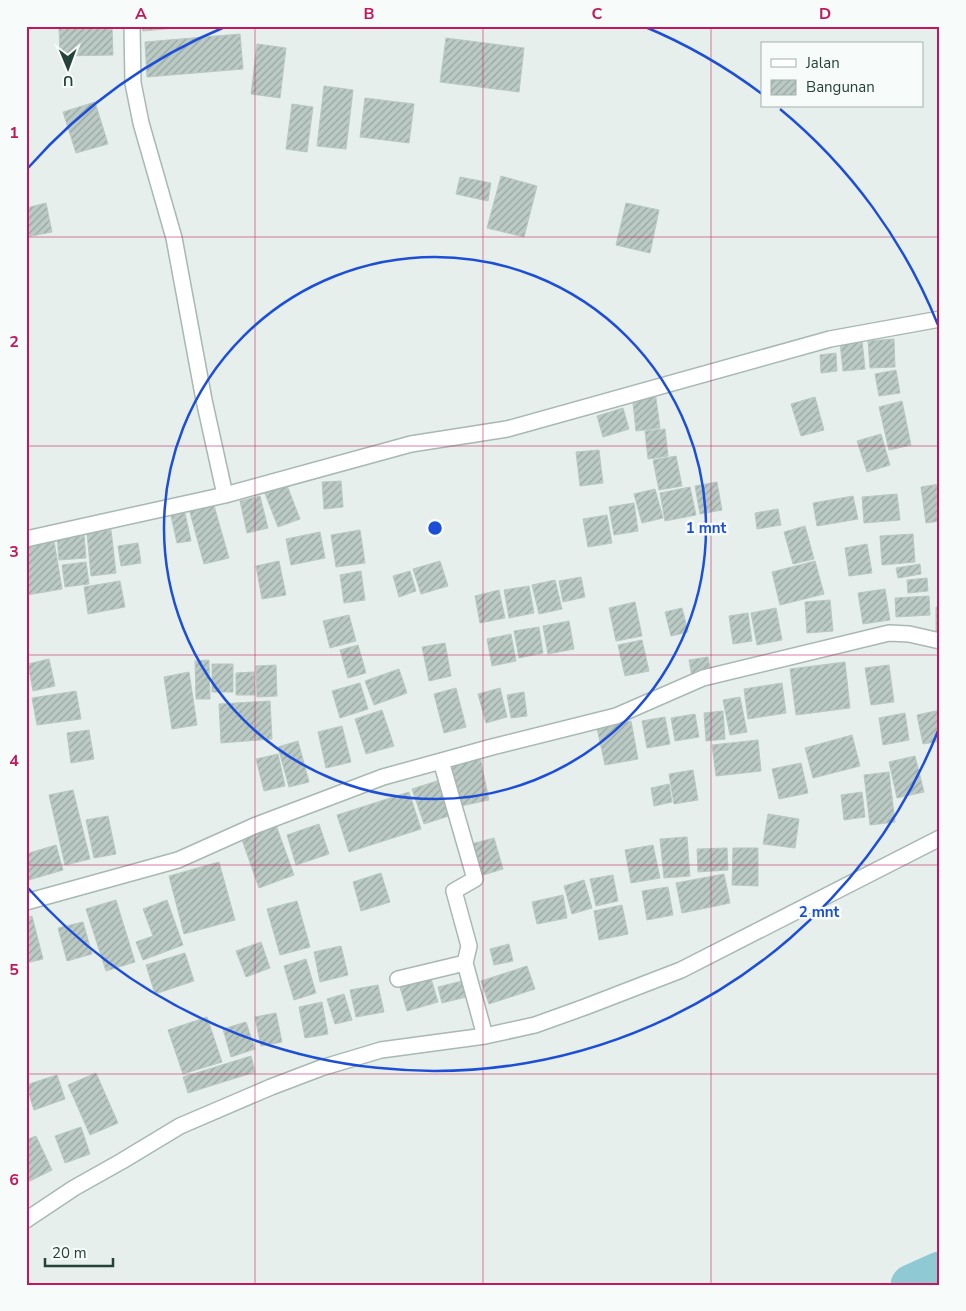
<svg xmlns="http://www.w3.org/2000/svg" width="966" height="1311" viewBox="0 0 966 1311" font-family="'Nunito Sans',sans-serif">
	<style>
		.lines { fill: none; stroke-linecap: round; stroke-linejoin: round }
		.river { stroke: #8ec9d4; stroke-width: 41 }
		.building { fill: url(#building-hatch); stroke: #b8c9c2 }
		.minor-casing { stroke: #a8b8b2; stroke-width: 18 }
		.minor { stroke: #fff; stroke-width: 15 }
		.grid { fill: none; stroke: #c2185b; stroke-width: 1; stroke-opacity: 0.55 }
		.ring { fill: none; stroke: #1d4ed8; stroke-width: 2.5 }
		.centre { fill: #1d4ed8; stroke: #f7fbf9; stroke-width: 2.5 }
		.ring-label { font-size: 15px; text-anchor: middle; font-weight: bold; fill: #1d4ed8; stroke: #f7fbf9; stroke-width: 5; stroke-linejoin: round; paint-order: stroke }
		.neatline { fill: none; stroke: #c2185b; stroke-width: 2 }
		.grid-label { font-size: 16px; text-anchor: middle; font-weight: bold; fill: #c2185b }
	</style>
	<defs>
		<pattern id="building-hatch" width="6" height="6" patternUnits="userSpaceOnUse" patternTransform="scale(1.25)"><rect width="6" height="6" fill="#bbcac4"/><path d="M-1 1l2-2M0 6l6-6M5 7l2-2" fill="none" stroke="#98a6a0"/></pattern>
	</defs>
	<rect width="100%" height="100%" fill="#e6efeb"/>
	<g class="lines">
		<!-- river -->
		<path class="river" d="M911 1285 940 1272"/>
	</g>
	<!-- building -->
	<path class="building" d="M142 26H197L143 31Z
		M59 27H112L113 55 60 56Z
		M240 34 243 69 147 77 145 42Z
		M446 38 524 48 519 92 440 82Z
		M257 44 286 48 280 98 251 94Z
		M324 86 353 90 346 149 317 146Z
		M365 98 414 104 409 143 360 137Z
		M95 102 108 144 76 153 63 112Z
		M292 104 313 107 307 152 286 149Z
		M501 176 537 186 524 237 487 228Z
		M460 177 491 183 488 201 456 194Z
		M46 203 52 232 26 237V208Z
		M626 203 659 210 650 253 616 245Z
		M894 339 895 367 870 368 868 341Z
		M862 340 865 369 843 371 840 342Z
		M836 353 837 371 821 373 820 355Z
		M896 370 900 393 879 396 875 374Z
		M655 391 660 428 636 431 632 394Z
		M815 397 824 430 801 436 791 404Z
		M902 401 911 445 889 450 879 407Z
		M623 408 629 429 603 437 597 416Z
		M665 429 668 456 648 459 645 431Z
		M881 434 890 465 867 472 857 441Z
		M599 450 603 483 580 486 576 452Z
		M676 456 682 486 659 490 653 460Z
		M341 481 343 507 324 509 322 482Z
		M717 482 722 510 700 514 695 486Z
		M286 483 300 519 278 527 264 491Z
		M940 484V521L926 523 921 487Z
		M690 487 696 515 665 521 660 493Z
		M655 489 663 518 642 523 634 494Z
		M897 494 900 520 864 523 862 497Z
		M260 496 268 528 247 533 240 501Z
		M853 496 858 519 817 526 813 503Z
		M213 502 229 558 204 564 189 509Z
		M634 503 638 531 614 535 609 507Z
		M778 509 781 525 757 529 755 513Z
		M185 513 191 541 177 543 171 516Z
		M607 515 612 543 588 547 583 519Z
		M805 526 814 559 793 564 784 532Z
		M111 530 116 573 91 576 87 533Z
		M360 530 365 563 336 567 331 535Z
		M320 532 325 558 291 565 286 539Z
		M913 534 915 562 882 565 880 536Z
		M84 535 86 558 59 560 57 536Z
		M54 541 62 589 27 595 26 545Z
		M138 543 141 563 121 566 118 546Z
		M867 544 872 573 849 576 845 548Z
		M279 561 286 595 262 599 256 566Z
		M440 561 448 586 421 594 413 569Z
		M815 561 824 594 780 605 772 572Z
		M86 562 89 584 65 587 62 565Z
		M920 564 921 574 898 578 896 568Z
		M361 571 365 600 344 603 340 575Z
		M410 571 416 591 399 597 393 576Z
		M581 577 585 597 563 602 559 581Z
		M927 578 928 591 908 593 907 580Z
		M555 580 562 609 539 614 532 585Z
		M120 581 125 607 88 614 84 587Z
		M529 586 534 613 509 618 504 590Z
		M885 589 890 620 863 624 858 593Z
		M499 590 505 618 480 623 475 596Z
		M929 596 930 615 896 617 895 598Z
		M830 600 833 631 807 633 805 602Z
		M635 602 642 636 616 641 609 608Z
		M936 607H940V635H936Z
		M682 608 688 632 671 636 665 612Z
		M776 608 782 640 757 645 751 613Z
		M748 613 752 641 733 644 729 616Z
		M349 615 356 641 330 648 323 621Z
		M569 621 574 649 548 654 543 626Z
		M539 627 543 653 519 658 514 631Z
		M511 634 516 661 492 666 487 639Z
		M642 640 649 671 625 676 618 645Z
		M445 643 451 676 429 681 422 647Z
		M358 645 366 673 348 678 340 650Z
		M708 657 711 674 692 677 689 660Z
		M49 659 55 686 33 691 28 664Z
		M209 660 210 699H196L195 661Z
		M845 662 850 708 796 715 790 669Z
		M212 664H233V692H212Z
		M276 665 277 696 257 697 256 666Z
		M889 665 894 702 871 705 865 668Z
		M399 669 407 693 374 705 365 681Z
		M189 672 197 725 172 729 164 677Z
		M254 672 255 695H236V673Z
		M360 683 368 709 340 718 332 691Z
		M782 683 786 713 748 719 744 689Z
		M456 688 466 727 444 733 434 694Z
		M500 688 507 717 486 723 478 694Z
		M76 691 81 719 37 725 32 698Z
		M524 692 527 716 511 718 507 695Z
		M740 697 747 732 730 735 723 700Z
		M270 701 272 739 221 743 219 704Z
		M382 710 394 746 366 754 355 719Z
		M940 710V741L923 744 917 715Z
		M723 711 725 739 706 741 704 713Z
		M905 713 909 740 883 745 879 718Z
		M695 714 699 737 675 741 671 718Z
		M665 717 670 744 647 748 642 721Z
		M631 721 638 759 605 765 597 728Z
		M342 726 351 762 326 768 318 732Z
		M89 730 94 759 71 763 67 733Z
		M852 735 860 766 813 778 805 748Z
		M758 740 761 771 716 776 712 745Z
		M298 741 309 782 289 787 278 747Z
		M278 754 285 786 264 791 256 759Z
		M915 756 924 792 897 798 889 762Z
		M480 757 489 800 456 807 448 763Z
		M801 763 808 793 779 799 772 769Z
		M693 770 698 800 674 804 669 774Z
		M889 772 895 822 870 825 864 775Z
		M440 780 452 815 424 824 412 789Z
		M669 784 672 802 654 806 651 788Z
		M73 790 90 859 65 865 49 795Z
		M409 792 421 829 349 852 337 815Z
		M862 792 865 817 844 820 841 795Z
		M768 814 799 819 795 848 763 844Z
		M108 816 116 854 94 858 86 820Z
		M319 824 329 854 296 865 287 835Z
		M276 825 294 875 259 888 241 837Z
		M687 837 690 876 664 878 660 839Z
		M494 838 503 869 480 876 471 844Z
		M56 845 63 870 29 880 26 871V854Z
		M653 845 660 878 631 883 625 850Z
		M727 848 728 870 698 872 697 849Z
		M733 848H758V886L732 885Z
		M219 862 235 920 184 934 169 876Z
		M381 873 390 902 361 911 353 882Z
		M724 874 730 903 682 913 676 883Z
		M613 875 618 901 596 906 590 879Z
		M584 880 592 908 572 914 564 886Z
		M668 887 673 915 647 920 642 891Z
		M563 895 567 918 537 924 532 902Z
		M116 900 135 962 106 971 86 909Z
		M167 900 183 945 143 960 136 942 153 936 143 909Z
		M297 901 310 947 280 955 267 909Z
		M622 905 628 934 599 940 594 911Z
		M32 916 43 959 26 963V918Z
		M83 922 92 954 67 961 58 928Z
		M261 942 270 968 246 977 236 951Z
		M509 944 513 961 494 965 490 949Z
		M341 946 348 975 320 982 314 952Z
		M185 953 194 981 155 994 146 965Z
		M306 959 316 993 294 1000 284 966Z
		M527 966 535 989 489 1004 481 981Z
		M430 975 438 1002 407 1011 399 984Z
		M462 981 466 997 442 1003 438 987Z
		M378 985 384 1012 356 1017 350 990Z
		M344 994 352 1020 335 1024 327 999Z
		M322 1002 328 1034 305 1038 299 1007Z
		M276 1013 282 1042 261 1046 255 1017Z
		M207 1017 222 1062 183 1074 168 1030Z
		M246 1022 255 1049 231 1057 223 1029Z
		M251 1056 255 1072 188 1093 183 1077Z
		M96 1073 118 1123 90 1135 68 1085Z
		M57 1075 65 1099 34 1110 26 1085Z
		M81 1127 90 1154 65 1163 55 1136Z
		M36 1136 52 1170 28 1182 26 1179V1140Z"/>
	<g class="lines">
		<defs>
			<path id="minor" d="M132 26 133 83 141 123 174 238 204 400 225 495 411 444 507 429 830 339 940 319
				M26 539 225 495
				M441 761 475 879 454 891 469 946 465 963 485 1036
				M26 902 178 860 254 826 383 777 492 747 616 716 703 678 889 633 909 634 940 641
				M398 979 465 963
				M26 1220 74 1188 122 1161 180 1126 271 1087 321 1068 381 1050 485 1036 535 1025 585 1007 681 970 940 838"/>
		</defs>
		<!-- minor casing -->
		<use href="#minor" class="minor-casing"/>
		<!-- minor -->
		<use href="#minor" class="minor"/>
	</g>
	<!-- grid -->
	<path class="grid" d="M255 26V1285M483 26V1285M711 26V1285M26 237H940M26 446H940M26 655H940M26 865H940M26 1074H940"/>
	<!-- distance rings -->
	<g class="ring">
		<circle cx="435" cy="528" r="271"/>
		<path d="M938 731A543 543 0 0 1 28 888M28 168A543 543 0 0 1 227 26M643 26A543 543 0 0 1 762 94M780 109A543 543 0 0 1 938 325"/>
	</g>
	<circle cx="435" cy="528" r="8" class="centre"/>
	<g class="ring-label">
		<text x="706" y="533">1 mnt</text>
		<text x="819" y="917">2 mnt</text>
	</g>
	<!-- border -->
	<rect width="966" height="1311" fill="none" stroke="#f7fbf9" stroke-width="55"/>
	<!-- legend -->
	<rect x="761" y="42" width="162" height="65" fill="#f7fbf9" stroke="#a3b1ad"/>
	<rect x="771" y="59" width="25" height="8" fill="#ffffff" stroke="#a3b1ad"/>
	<text x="806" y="68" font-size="15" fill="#24423a">Jalan</text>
	<rect x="771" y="80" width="25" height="15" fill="url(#building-hatch)" stroke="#a3b1ad"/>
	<text x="806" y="92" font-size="15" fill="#24423a">Bangunan</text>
	<!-- north arrow -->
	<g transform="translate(68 68) rotate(179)" stroke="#f7fbf9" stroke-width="4" paint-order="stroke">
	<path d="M0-4L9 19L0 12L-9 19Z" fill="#24423a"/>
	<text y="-8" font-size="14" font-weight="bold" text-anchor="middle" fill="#24423a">U</text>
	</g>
	<!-- scale -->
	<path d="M45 1258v8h68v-8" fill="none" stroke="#24423a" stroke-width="2.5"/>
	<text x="52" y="1258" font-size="15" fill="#24423a" stroke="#f7fbf9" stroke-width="4" paint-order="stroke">20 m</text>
	<rect x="28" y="28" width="910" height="1256" class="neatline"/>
	<g class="grid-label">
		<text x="141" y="19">A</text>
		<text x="369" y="19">B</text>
		<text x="597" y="19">C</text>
		<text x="825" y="19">D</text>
		<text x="14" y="138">1</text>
		<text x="14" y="347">2</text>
		<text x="14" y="557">3</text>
		<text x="14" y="766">4</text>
		<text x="14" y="975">5</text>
		<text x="14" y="1185">6</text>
	</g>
</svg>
